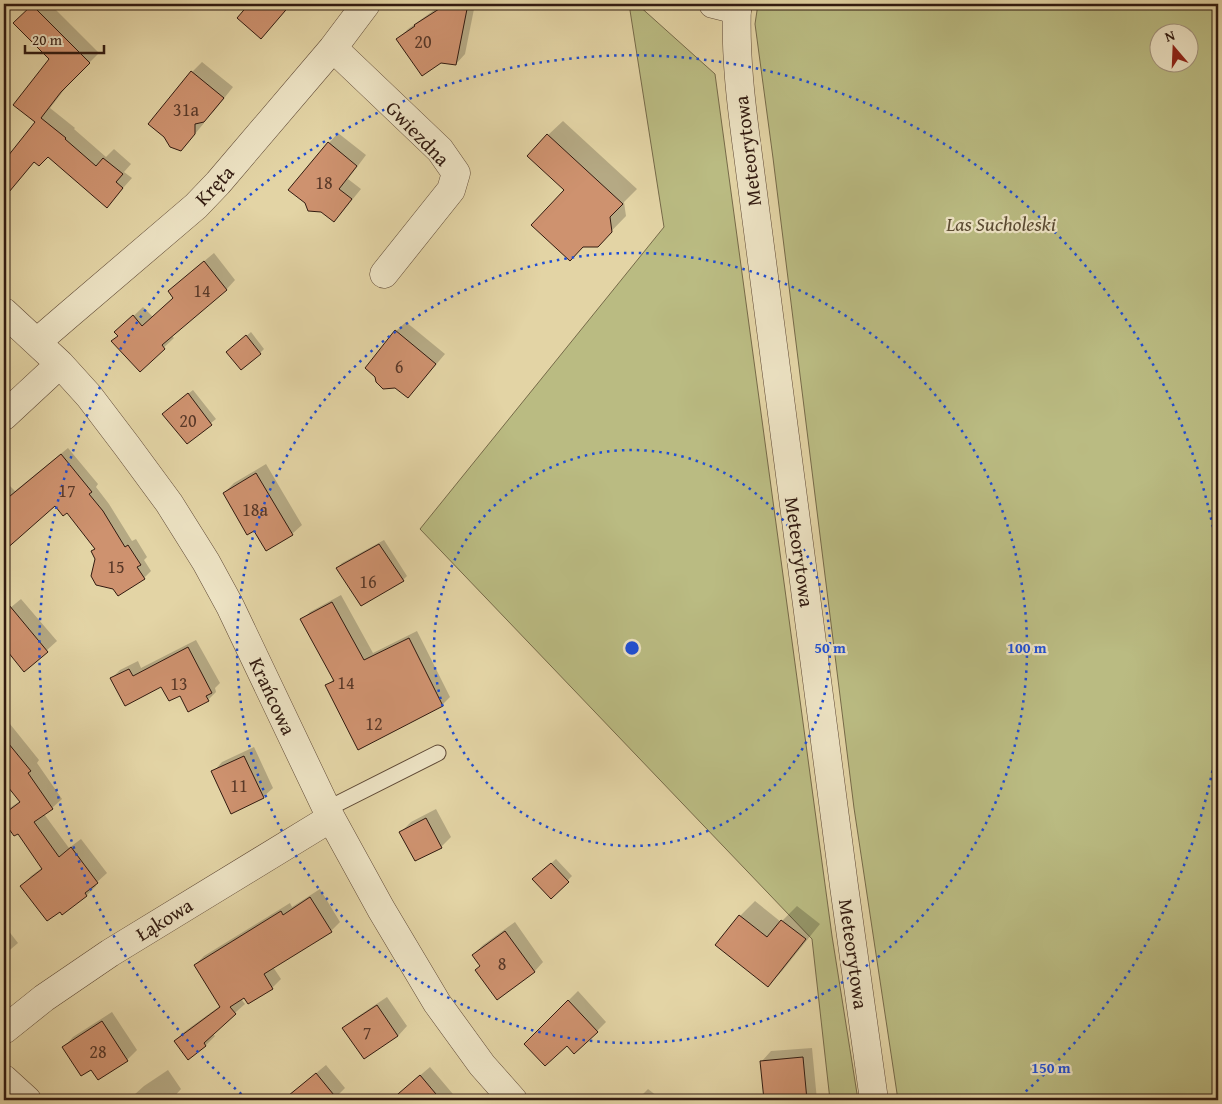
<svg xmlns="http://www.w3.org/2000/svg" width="1222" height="1104" viewBox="0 0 1222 1104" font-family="'Gentium Book Plus',serif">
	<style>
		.green { fill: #babb82; stroke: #766a49; fill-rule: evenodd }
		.shadow { fill: #0003 }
		.building { fill: #ce926f; stroke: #311a10 }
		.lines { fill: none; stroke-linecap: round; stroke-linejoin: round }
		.service-casing { stroke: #5e4835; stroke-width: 17 }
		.minor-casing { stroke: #5e4835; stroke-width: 29 }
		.tertiary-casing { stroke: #5e4835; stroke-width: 29 }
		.service { stroke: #ede3c4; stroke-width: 15 }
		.minor { stroke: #ede3c4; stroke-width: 28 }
		.tertiary { stroke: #ede3c4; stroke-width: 28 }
		.ring { fill: none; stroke: #1d4ed8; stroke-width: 2.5; stroke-dasharray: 2.5 5 }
		.labels { text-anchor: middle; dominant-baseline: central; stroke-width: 4.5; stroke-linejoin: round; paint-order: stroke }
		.number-label { font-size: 18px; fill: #583828 }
		.street-label { font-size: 20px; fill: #311a10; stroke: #ede3c4 }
		.park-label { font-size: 20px; font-style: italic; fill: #5a4a32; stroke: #ede3c4 }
		.centre { fill: #1d4ed8; stroke: #ede3c4; stroke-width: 2.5 }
		.ring-label { font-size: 15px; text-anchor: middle; font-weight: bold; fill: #1d4ed8; stroke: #ede3c4; stroke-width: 4.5; stroke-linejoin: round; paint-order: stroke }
	</style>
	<rect width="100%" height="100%" fill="#e3d4a5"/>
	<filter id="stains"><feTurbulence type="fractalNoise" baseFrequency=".004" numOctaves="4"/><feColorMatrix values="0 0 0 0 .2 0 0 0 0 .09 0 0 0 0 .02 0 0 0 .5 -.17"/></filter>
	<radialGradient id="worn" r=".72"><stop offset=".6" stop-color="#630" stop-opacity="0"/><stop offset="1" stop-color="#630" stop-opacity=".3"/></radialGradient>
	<!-- green -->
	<path class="green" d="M629 4H637L715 74 832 936 858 1100H830L812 939 420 529 664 227Z
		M758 4H1218V1100H898L854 808 773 158 755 24ZM1160 32H1190V62H1160Z"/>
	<!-- shadow -->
	<path class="shadow" d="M35 4H50L99 53 71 81 50 108 75 128 74 129 106 157 114 149 131 164 124 172 132 178 107 206 48 156 34 161 8 191 4 187V163L36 122 50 59 15 23Z
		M442 4H475L465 54 456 64 398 39 408 29 441 5Z
		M202 62 233 87 214 111 204 120V123L190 140 181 150 150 124 192 72Z
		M563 121 637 189 624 202 626 216 597 246 565 190 548 135Z
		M338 133 366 155 348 179 361 189 343 211 334 220 321 210 306 203 290 190 329 143Z
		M214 253 235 280 226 290 171 335 174 338 140 370 119 336 126 323 143 307 153 317 174 297 169 291 179 282Z
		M406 322 445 354 417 387 408 397 396 331Z
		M251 332 264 349 260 353 232 348Z
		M193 390 216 419 187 442 168 409Z
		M68 448 98 484 96 487 109 504 132 541 136 539 147 557 144 560 151 571 144 578 114 588 92 551 96 548 67 512 55 505 4 549V491L10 486 15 491Z
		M266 464 302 525 292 534 254 529 224 493 234 483Z
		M384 540 407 576 403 580 337 568 342 563Z
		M341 595 373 653 417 631 450 697 442 705 327 685 334 679 302 620 310 612Z
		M21 599 57 641 25 670 4 645V613Z
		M196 640 220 683 215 688 216 692 208 700 180 694 162 685 112 678 120 670 138 661 141 668Z
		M10 724 39 760 37 763 62 799 52 808 44 814 69 848 81 839 107 873 95 884 96 886 87 895 63 913 22 886 31 876 43 867 18 832 15 835 4 819V814L11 807 20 801 4 780V728Z
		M254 747 273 788 263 797 213 772 222 762Z
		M436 809 451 837 441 847 416 860 401 832 411 822Z
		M556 859 572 876 551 897 538 875Z
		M320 889 340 922 331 931 273 967 281 979 272 988 241 999 245 1004 212 1033 215 1036 206 1045 188 1058 175 1041 184 1032 220 1006 195 965 204 956 290 903 292 907Z
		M755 901 781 922 797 906 820 924 782 971 768 986 717 945 740 916Z
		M515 922 543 962 534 972 481 965 473 955 483 945Z
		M4 925 18 943 4 955Z
		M578 991 606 1022 597 1031 567 1044H525Z
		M387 997 407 1026 398 1036 364 1058 344 1029 354 1019Z
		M112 1012 137 1050 127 1060 98 1079 92 1068 64 1047 73 1037Z
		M812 1048 817 1100H765L762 1061 771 1051Z
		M326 1065 345 1088 336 1097 332 1100H285L293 1092Z
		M430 1067 458 1100H391Z
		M168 1070 181 1089 172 1099 170 1100H138L134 1095 144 1086Z
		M648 1089 662 1100H637Z"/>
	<!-- building -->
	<path class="building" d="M249 4H291L261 39 237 18Z
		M440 4H468L456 65 441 63 422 76 396 39 415 26 414 25 439 9Z
		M32 5 90 63 61 92 41 118 66 138 65 139 96 166 103 158 123 174 116 182 123 188 107 208 48 157 39 166 34 162 4 198V161L35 122 13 105 49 59 13 23Z
		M191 71 224 98 204 122 195 124V134L181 151 170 147 164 137 148 124Z
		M547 134 623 204 610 217 612 232 598 247H583L570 261 531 225 564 190 527 156Z
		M328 142 357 166 339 189 352 199 334 222 321 212 308 211 305 203 288 190Z
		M204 261 227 290 162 345 165 349 140 372 111 341 118 336 114 332 133 315 142 326 173 298 168 291Z
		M395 330 436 364 408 398 395 388 383 389 376 382 375 377 365 368Z
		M246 335 261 354 241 370 226 352Z
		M188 393 212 425 187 444 162 414Z
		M61 454 92 492 89 494 103 511 125 547 128 545 141 565 137 567 145 579 118 596 113 589 96 585 91 576 95 559 91 551 95 549 67 513 63 516 55 506 4 551V501Z
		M256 473 293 535 266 551 254 531 247 535 223 493Z
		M379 544 404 581 361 606 336 568Z
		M4 599 48 652 24 672 4 647Z
		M332 602 364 660 409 638 443 706 358 750 325 685 334 681 300 619Z
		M188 647 212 693 206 696 209 701 188 712 180 696 169 701 161 687 125 706 110 678 129 669 133 676Z
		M4 738 31 771 28 773 53 809 34 822 59 857 71 847 98 883 85 893 87 896 62 915 60 912 47 921 20 886 42 869 18 834 14 836 4 822V814L20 802 4 782Z
		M244 756 264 798 231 814 211 771Z
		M426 818 442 848 415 861 399 832Z
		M551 863 569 882 551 899 532 879Z
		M310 897 332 932 264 974 273 989 248 1004 244 998 230 1007 236 1014 204 1043 206 1046 188 1060 174 1041 220 1007 194 965 281 911 283 915Z
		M739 915 767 937 781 920 806 939 768 987 715 945Z
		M505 931 535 972 497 1000 475 970 480 966 472 955Z
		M568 1000 598 1032 574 1054 567 1046 545 1066 524 1044Z
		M377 1005 398 1036 364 1059 342 1028Z
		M102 1021 128 1061 98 1080 91 1070 81 1076 62 1047Z
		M803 1057 807 1100H764L760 1061Z
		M316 1073 338 1100H283Z
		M420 1075 441 1100H391Z"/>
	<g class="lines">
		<defs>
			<path id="service" d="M327 809 438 753"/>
			<path id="minor" d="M713 4 737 10
				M333 48 440 150 456 173 451 190 384 274
				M4 312 60 364 89 396 127 446 169 503 206 562 230 606 331 818 381 909 437 1003 482 1065 513 1100
				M37 342 66 317 196 206 218 183 333 48 366 4
				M4 416 60 364
				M4 1030 44 998 110 953 331 818
				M4 1079 27 1100"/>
			<path id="tertiary" d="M737 4C735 55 741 104 748 155L844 886 874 1100"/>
		</defs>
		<!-- service casing -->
		<use href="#service" class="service-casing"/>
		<!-- minor casing -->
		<use href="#minor" class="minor-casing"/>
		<!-- tertiary casing -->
		<use href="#tertiary" class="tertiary-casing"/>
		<!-- service -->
		<use href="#service" class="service"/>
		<!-- minor -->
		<use href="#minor" class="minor"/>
		<!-- tertiary -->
		<use href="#tertiary" class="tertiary"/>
	</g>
	<!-- distance rings -->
	<g class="ring">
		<circle cx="632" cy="648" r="198"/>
		<circle cx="632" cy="648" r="395"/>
		<path d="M1218 741A593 593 0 0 1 1017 1099M247 1099A593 593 0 1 1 1218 555"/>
	</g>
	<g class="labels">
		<!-- number labels -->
		<g class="number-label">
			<text x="423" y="41">20</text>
			<text x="186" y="109">31a</text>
			<text x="324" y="182">18</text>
			<text x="202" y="290">14</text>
			<text x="399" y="366">6</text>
			<text x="188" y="420">20</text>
			<text x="67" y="490">17</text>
			<text x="255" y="509">18a</text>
			<text x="116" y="566">15</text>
			<text x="368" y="581">16</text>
			<text x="346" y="682">14</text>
			<text x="179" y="683">13</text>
			<text x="374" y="723">12</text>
			<text x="239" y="785">11</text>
			<text x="502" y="963">8</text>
			<text x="367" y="1032">7</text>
			<text x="98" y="1051">28</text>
		</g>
		<!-- street labels -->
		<g class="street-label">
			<text transform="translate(418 133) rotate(46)">Gwiezdna</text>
			<text transform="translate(747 151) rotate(-97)">Meteorytowa</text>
			<text transform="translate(214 185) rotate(-47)">Kręta</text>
			<text transform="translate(800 552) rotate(82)">Meteorytowa</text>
			<text transform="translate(273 696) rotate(65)">Krańcowa</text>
			<text transform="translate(164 919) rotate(-32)">Łąkowa</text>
			<text transform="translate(854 954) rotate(82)">Meteorytowa</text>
		</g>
		<!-- park labels -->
		<g class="park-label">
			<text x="1001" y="223">Las Sucholeski</text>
		</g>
	</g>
	<circle cx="632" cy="648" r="8" class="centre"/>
	<g class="ring-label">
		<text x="830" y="653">50 m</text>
		<text x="1027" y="653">100 m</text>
		<text x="1051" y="1073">150 m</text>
	</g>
	<!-- margin -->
	<rect width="1222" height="1104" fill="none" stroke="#e3d4a5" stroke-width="20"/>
	<rect x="5" y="5" width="1212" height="1094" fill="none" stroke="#311a10" stroke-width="2.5"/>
	<rect x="10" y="10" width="1202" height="1084" fill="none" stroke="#311a10"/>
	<!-- north arrow -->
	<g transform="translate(1174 48) rotate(341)"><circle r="24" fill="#ede3c4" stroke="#a2937c"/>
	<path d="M0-4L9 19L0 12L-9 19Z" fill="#8f2418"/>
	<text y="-8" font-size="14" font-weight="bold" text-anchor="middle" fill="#311a10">N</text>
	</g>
	<!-- scale -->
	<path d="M25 45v8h79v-8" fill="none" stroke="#311a10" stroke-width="2.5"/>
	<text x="32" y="45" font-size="15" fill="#311a10" stroke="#ede3c4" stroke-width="4" paint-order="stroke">20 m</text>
	<rect width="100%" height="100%" filter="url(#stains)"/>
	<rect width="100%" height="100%" fill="url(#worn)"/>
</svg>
